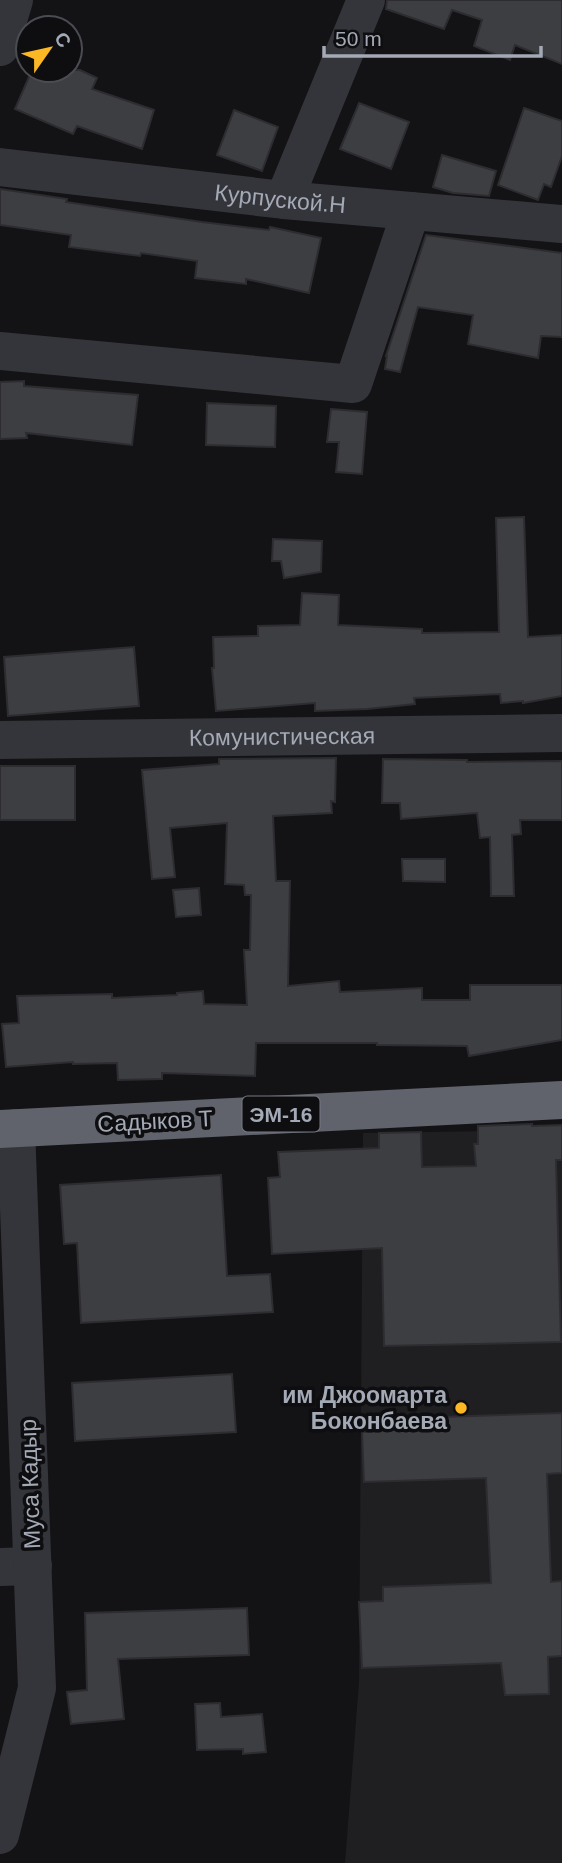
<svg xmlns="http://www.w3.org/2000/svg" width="562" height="1863" viewBox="0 0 562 1863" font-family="Helvetica,sans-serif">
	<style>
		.built { fill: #1f1f22 }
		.building { fill: #3d3e42; stroke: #2d2d31; stroke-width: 2 }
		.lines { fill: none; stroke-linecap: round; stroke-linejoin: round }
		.minor { stroke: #34353a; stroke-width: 38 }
		.highway { stroke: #60636c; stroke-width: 38 }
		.poi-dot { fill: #fcb725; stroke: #0e0e10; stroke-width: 2.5 }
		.labels { text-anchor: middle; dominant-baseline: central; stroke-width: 7; stroke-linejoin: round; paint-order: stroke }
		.shield { fill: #0e0e10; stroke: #777a84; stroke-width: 2 }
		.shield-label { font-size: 21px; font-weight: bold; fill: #a4a9b6 }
		.street-label { font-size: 23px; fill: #a4a9b6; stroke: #0e0e10 }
		.poi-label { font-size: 23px; font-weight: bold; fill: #a4a9b6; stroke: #0e0e10; text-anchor: end }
	</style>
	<rect width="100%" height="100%" fill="#131315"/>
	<!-- built -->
	<path class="built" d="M562 1130V1863H345L359 1682 363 1133Z"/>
	<!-- building -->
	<path class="building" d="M387 0H562V64L515 45 510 60 474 46 482 20 452 10 444 29 386 9Z
		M32 70H80L97 78 92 89 154 110 142 149 77 126 73 134 15 109Z
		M359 103 409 122 391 169 340 149Z
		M524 108 562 121V156L551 187 544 184 538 200 498 185Z
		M234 110 278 127 262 171 217 155Z
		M442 155 496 171 489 196 453 193 433 187Z
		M0 189 67 199 66 202 202 222 269 230 270 227 321 238 309 293 246 279V284L195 278 197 261 141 253 140 256 69 247 71 235 0 225Z
		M426 235 562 253V337L541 336 538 358 468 344 473 315 418 307 400 372 385 369 387 356H386Z
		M24 381V386L138 395 132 445 26 433 27 438 0 439V382Z
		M207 403 276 406 275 447 206 445Z
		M331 409 367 412 362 474 336 472 339 442H327Z
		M524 517 528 637 562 635V696L523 703V701L501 703 500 694 414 698 415 704 367 709 315 711V703L216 711 212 668H214L213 637 258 636V626L300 625 302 593 339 595 338 625 422 629V633L499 632 496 518Z
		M273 539 322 541 321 572 284 578 281 561H272Z
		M134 647 139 706 8 716 4 657Z
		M336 758 335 802 331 801 332 813 273 816 276 881H290L288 986 339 981 340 992 422 988V1000H470V985H562V1040L469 1056 467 1046 377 1045V1043H256L255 1076 162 1073V1079L118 1080 117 1063 73 1064V1062L6 1067 2 1024 19 1023 17 996 112 994V998L177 995V993L203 991 204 1004 247 1005 244 950H250L251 895H245L244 885 225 884 227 823 170 828 175 877 152 879 142 770 219 764V759Z
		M383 759 467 760V762L562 761V820H520L521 834 512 835 514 896H491L490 837 480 838 477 813 401 819 400 803H382Z
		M0 766H75V820H0Z
		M402 859H445V882L403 881Z
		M199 888 201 915 176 917 173 890Z
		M532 1124V1126L562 1125V1160H556L561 1342 384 1346 382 1248 272 1254 268 1178 280 1177 278 1152 379 1148V1133L421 1132 422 1167 476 1166 474 1144H478V1126Z
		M221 1175 227 1276 270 1274 273 1312 81 1323 77 1243 64 1244 60 1185Z
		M232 1374 236 1432 75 1441 72 1383Z
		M562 1413V1473L547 1474 551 1582 562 1581V1656L548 1657 549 1694 505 1695 501 1663 362 1668 359 1602 383 1601V1587L491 1583 486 1478 364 1482 362 1432 381 1431V1419Z
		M247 1608 249 1655 118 1659 124 1719 71 1724 67 1692 87 1690 85 1613Z
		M220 1703 221 1717 262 1714 266 1752 243 1754V1749L197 1750 195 1704Z"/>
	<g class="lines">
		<!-- minor -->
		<g class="minor">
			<path d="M0 47 14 0"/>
			<path id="s1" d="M0 167 284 200 562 224"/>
			<path d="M284 200 366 0"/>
			<path d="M0 351 353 384 411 211"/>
			<path id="s2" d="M0 740 562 733"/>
			<path d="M0 1567 33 1566"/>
			<path d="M0 1835 37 1688 16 1128"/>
		</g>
		<!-- highway -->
		<path class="highway" d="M0 1129 562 1100"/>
	</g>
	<!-- markers -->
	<circle class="poi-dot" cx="461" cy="1408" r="7"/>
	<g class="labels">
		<!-- shield labels -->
		<rect class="shield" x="242.5" y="1096.5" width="77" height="35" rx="5"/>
		<g class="shield-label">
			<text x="281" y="1114">ЭМ-16</text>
		</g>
		<!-- street labels -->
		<g class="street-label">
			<text stroke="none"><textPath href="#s1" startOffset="282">Курпуской.Н</textPath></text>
			<text stroke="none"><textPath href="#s2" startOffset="282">Комунистическая</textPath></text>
			<text transform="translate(155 1121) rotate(-3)">Садыков Т</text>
			<text transform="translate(30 1484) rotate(-92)">Муса Кадыр</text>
		</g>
		<!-- poi labels -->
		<g class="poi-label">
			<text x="447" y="1395">им Джоомарта<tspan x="447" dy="26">Боконбаева</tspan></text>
		</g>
	</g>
	<!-- north arrow -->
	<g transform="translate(49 49) rotate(56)"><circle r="33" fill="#0e0e10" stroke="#4a4c52" stroke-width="2"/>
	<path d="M0-5L12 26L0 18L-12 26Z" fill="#fcb725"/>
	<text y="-10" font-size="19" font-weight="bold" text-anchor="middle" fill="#a4a9b6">С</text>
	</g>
	<!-- scale -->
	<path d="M324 46v10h217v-10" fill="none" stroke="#a4a9b6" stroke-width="3.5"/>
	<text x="335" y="46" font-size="21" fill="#a4a9b6" stroke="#0e0e10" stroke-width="5" paint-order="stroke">50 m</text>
</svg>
